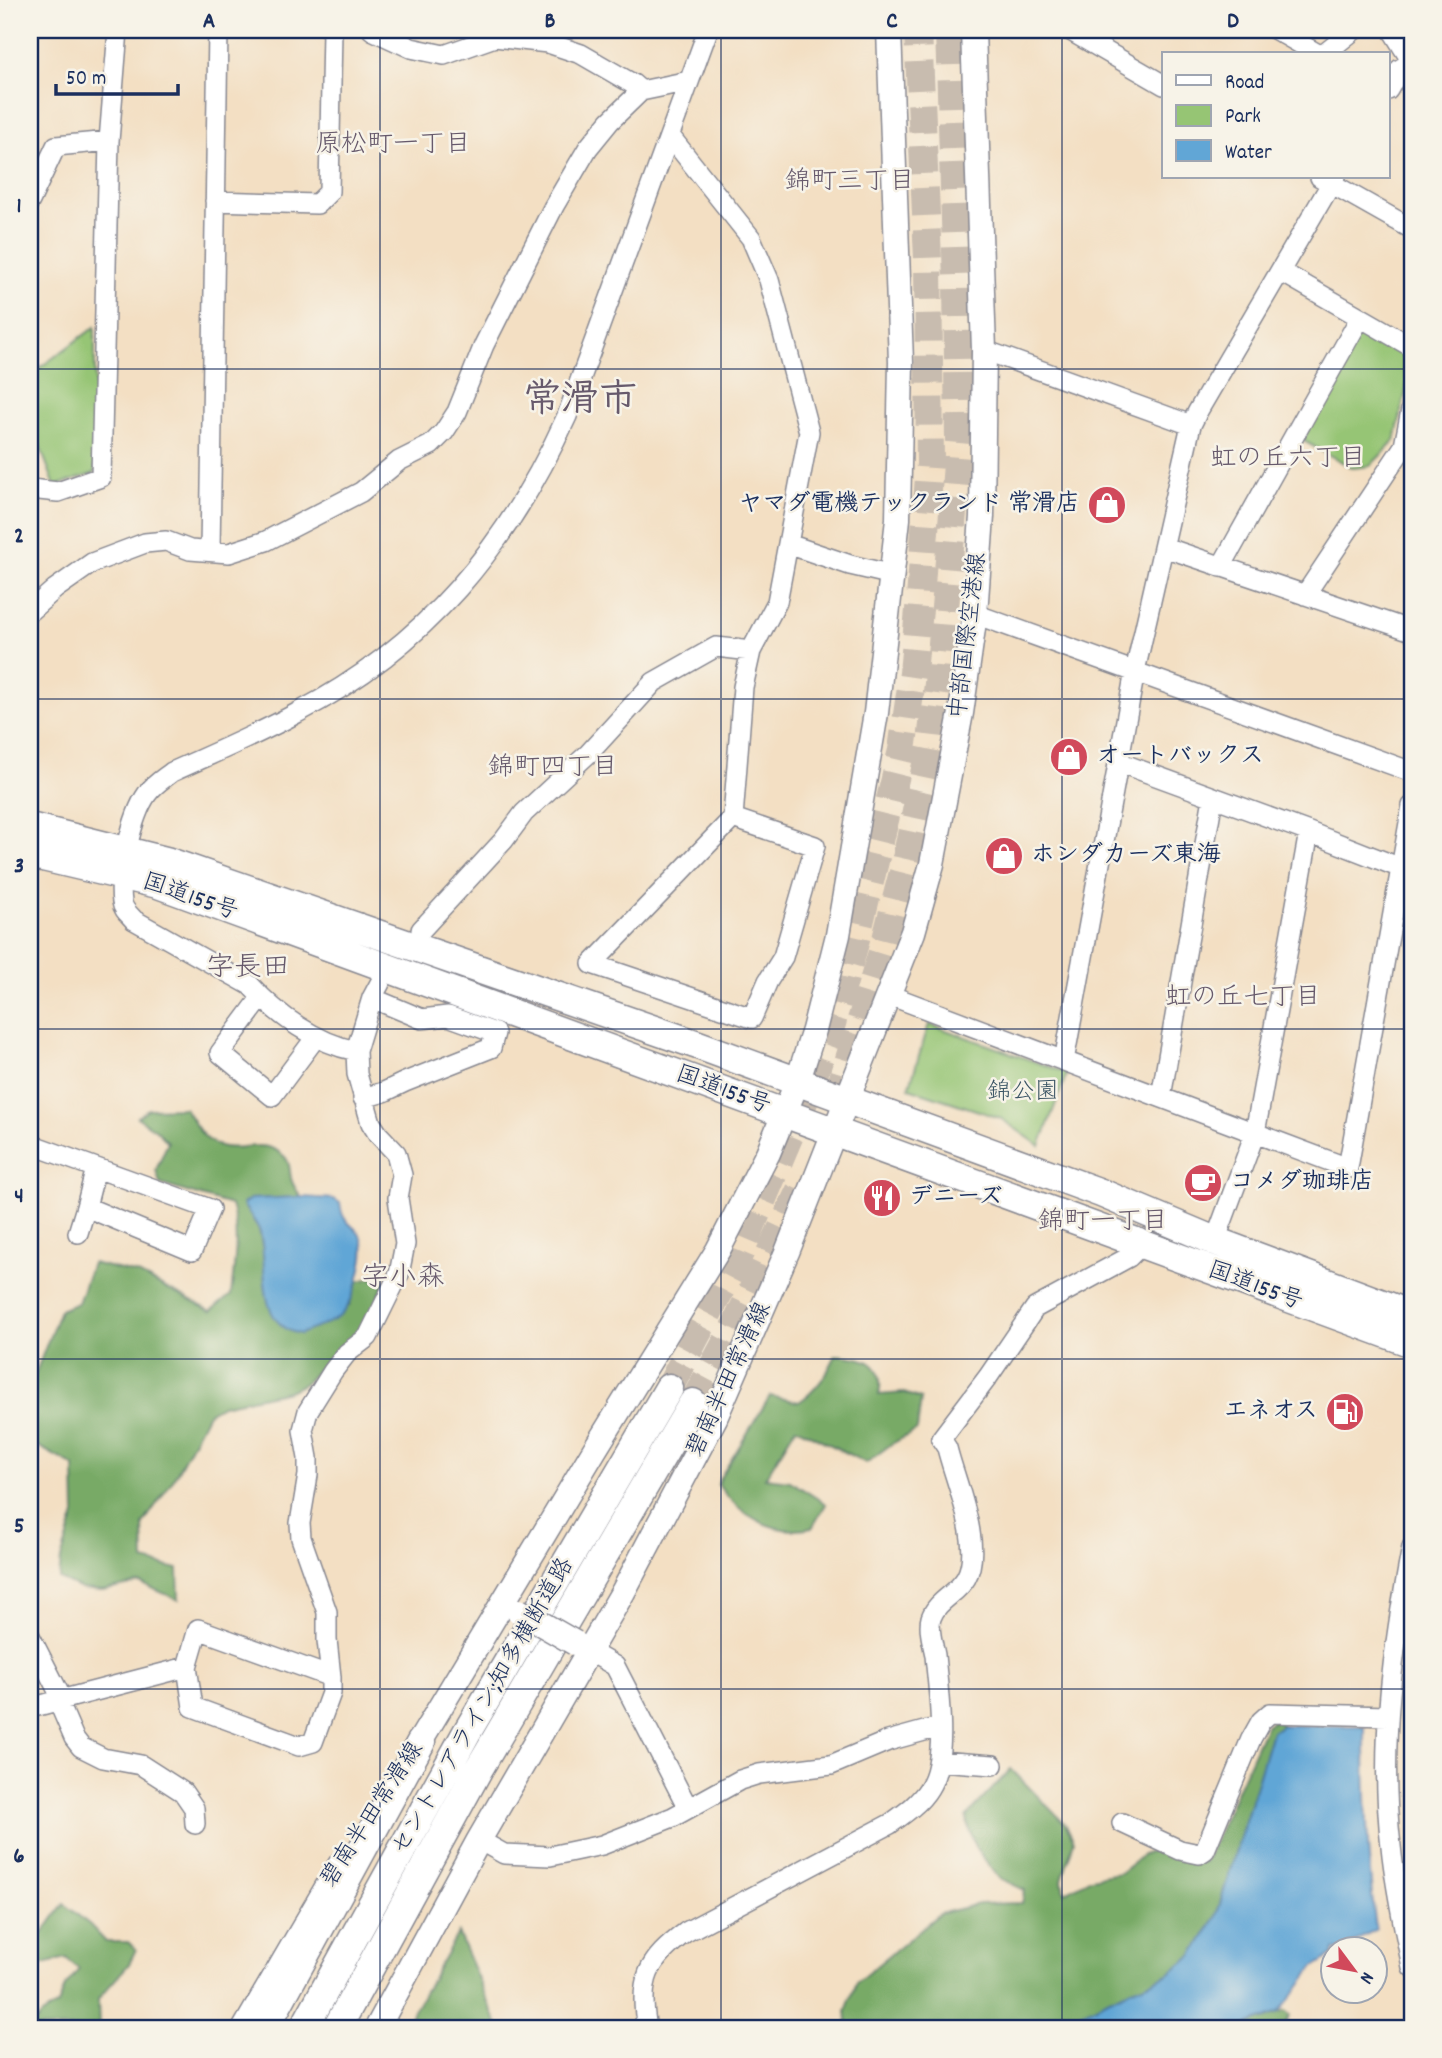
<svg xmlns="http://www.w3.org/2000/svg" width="1442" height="2058" viewBox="0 0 1442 2058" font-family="Dekko,'Klee One',sans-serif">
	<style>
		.green { fill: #96c574; stroke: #587a69; stroke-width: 2 }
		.forest { fill: #78aa66; stroke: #4a6c62; stroke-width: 2 }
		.water { fill: #61a6d6; stroke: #3e6a9a; stroke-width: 2 }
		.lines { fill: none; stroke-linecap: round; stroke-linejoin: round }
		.highway-tunnel { stroke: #c8bcaf; stroke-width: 28; stroke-dasharray: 28 14; stroke-linecap: butt }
		.minor-casing { stroke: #878790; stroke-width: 22 }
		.major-casing { stroke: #878790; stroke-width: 27 }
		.highway-casing { stroke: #878790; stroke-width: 31 }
		.minor { stroke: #fff; stroke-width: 19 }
		.major { stroke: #fff; stroke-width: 24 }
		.highway { stroke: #fff; stroke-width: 28 }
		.major-bridge-casing { stroke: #878790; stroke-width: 27; stroke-linecap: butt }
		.major-bridge { stroke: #fff; stroke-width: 24 }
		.grid { fill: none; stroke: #1b2f5e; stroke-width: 2; stroke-opacity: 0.55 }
		.labels { text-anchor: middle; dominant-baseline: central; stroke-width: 5; stroke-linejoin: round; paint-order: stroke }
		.poi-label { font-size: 24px; font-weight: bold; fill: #1b2f5e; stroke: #f7f3e8; text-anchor: start }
		.street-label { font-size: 24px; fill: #1b2f5e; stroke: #f7f3e8 }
		.park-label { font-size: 24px; fill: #3a5464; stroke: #f7f3e8 }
		.neighbourhood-label { font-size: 26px; fill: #675a6c; stroke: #f7f3e8 }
		.quarter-label { font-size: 28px; fill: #675a6c; stroke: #f7f3e8 }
		.town-label { font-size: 38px; font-weight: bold; fill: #675a6c; stroke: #f7f3e8 }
		.neatline { fill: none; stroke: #1b2f5e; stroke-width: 2.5 }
		.grid-label { font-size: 23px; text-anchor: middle; font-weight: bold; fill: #1b2f5e }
	</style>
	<rect width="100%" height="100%" fill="#f7f3e8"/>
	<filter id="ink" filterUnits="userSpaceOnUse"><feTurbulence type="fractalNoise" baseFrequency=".0143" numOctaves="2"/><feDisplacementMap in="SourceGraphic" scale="14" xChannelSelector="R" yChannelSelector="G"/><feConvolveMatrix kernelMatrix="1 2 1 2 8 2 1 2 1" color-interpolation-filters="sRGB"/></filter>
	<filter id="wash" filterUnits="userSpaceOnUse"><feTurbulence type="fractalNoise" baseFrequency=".00686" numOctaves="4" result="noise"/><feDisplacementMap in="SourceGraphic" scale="28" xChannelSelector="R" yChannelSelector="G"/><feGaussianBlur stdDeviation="1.57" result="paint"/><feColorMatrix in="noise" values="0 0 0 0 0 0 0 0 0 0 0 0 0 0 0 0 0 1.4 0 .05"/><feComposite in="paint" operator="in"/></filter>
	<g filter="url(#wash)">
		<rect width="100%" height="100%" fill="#f3dfc3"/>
		<!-- green -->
		<path class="green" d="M95 327V473L55 486 30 420V375Z
			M1360 329 1412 358V363L1395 441 1370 466 1353 468 1300 439Z
			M929 1024 1067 1073 1040 1146 1000 1118 909 1088Z"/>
		<!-- forest -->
		<path class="forest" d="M185 1108C193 1121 202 1139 217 1145 239 1154 264 1135 285 1157 291 1164 289 1169 291 1178 292 1184 297 1191 301 1197L250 1199 246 1209 259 1229 262 1245 349 1306 358 1281 372 1278 384 1284 364 1332 344 1344 304 1384 289 1391 222 1405 208 1413 173 1480 143 1524 144 1561 178 1569 179 1600 140 1583 102 1591 81 1589 59 1579 61 1559 75 1515 74 1466 30 1442V1383L34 1377 60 1310 78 1303 92 1263 138 1274 211 1311 231 1295C234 1266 240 1234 231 1205L160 1184 156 1170 168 1142 156 1130 137 1117 148 1109Z
			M836 1355C864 1357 886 1361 879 1395L904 1393 921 1399 917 1430 890 1445 866 1463 796 1427 765 1478 790 1481 826 1504 812 1528C774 1537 740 1515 718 1485L720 1478 770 1396 799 1402C817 1390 827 1374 836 1355Z
			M1277 1719 1282 1725 1272 1732 1270 1739 1216 1917 1193 1955 1167 1975 1118 1995 1078 2015 1062 2028H848L846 2011 857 1982 939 1914 979 1904 1022 1903 1025 1890 999 1878 975 1847 966 1817 1011 1769 1066 1825 1074 1841 1062 1880 1064 1893 1091 1878 1120 1873 1143 1855 1158 1849 1205 1862 1266 1725Z
			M64 1904 90 1925 106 1942H128L136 1949 129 1964 98 1999 99 2028H30L42 2015 58 2005 65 1987 79 1969 66 1958 30 1968V1944L44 1932Z
			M458 1933 499 2028H404Z
			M1286 2011 1290 2016 1283 2028H1238Z"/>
		<!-- water -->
		<path class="water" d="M301 1197 334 1199 340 1203C343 1228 355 1222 362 1239 368 1255 353 1306 340 1316 330 1324 312 1329 300 1334 254 1324 269 1267 260 1232 257 1222 248 1214 243 1204L250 1199Z
			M1282 1725 1365 1727C1365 1795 1367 1863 1376 1929L1343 1949 1334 1950 1333 1955 1314 1967 1279 2013 1238 2028H1062L1078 2015 1118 1995 1167 1975 1193 1955 1216 1917 1270 1739 1272 1732Z"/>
	</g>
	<g filter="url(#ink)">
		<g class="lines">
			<!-- highway-tunnel -->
			<path class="highway-tunnel" d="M836 1101 885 943 904 868 931 741 940 667 959 441 957 282 949 30
				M669 1388 740 1253 806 1097 831 1027 855 943 902 750 913 673 920 599 930 463 928 260 918 30
				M693 1403 736 1324 801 1188"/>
			<defs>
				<path id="minor" d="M372 30 411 48 444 55 495 37 548 43 581 54 633 84 641 91
					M1069 30 1164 85
					M1276 30 1318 54
					M1392 30 1412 62
					M1324 54 1354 30
					M1388 90 1400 69 1412 62
					M670 136 751 238 769 280 809 432 777 602 751 651 743 687 733 818 592 964 752 1018 768 981 783 957 815 846 733 818
					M1320 177 1412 229
					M30 201 56 146 109 141
					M215 201 317 204 329 192 332 30
					M1280 271 1335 177
					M984 350 1191 425
					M30 489 58 492 101 477 109 141 118 30
					M788 544 850 565 893 575
					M1164 547 1412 631
					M210 551 218 30
					M1221 567 1360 318
					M1305 595 1404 446 1412 405
					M30 611 55 589 92 563 145 543 166 541 190 550 229 553 266 541 361 492 399 461 431 445 444 432 457 412 484 345 554 206 588 148 610 121 641 91 689 81
					M975 614 1412 772
					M1118 762 1309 832 1401 868
					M421 930 504 840 524 813 589 753 654 682 716 647 751 651
					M889 995 1348 1168 1412 806
					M261 998 220 1053 272 1096 316 1037
					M356 1051C316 1043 277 1015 250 985L134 920C129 914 123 910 122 902 118 876 132 815 147 794 154 784 163 779 172 772 214 753 257 735 297 713 426 646 508 546 567 416L708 30
					M1064 1061 1135 671 1191 425 1198 411 1280 271 1412 347
					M1161 1097 1213 798
					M363 1098 384 1092 405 1082 491 1048 495 1033 448 1016 422 1019 372 998
					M30 1144 210 1209 192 1251 86 1207 96 1168
					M78 1233 86 1207
					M1215 1241 1255 1133 1309 832
					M1412 1547C1393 1645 1379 1746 1391 1846 1395 1887 1404 1927 1412 1967
					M30 1636 58 1691 62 1710 74 1738 81 1747 103 1758 141 1765 183 1792 194 1808 195 1824
					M589 1651 615 1666 688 1808
					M331 1677 198 1629 187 1667 193 1707 299 1746 313 1742 331 1693V1677L327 1640V1612L301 1538 300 1523 308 1475V1458L303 1430 308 1411 333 1371 347 1353 368 1337 399 1274 405 1244 398 1198 402 1175 396 1153 378 1134 371 1123 357 1074 356 1051 372 998 380 983
					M30 1708 187 1667
					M939 1761 993 1765
					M1122 1823 1180 1850 1199 1854 1205 1850 1251 1739 1261 1721 1270 1713 1388 1716
					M479 1840 504 1854 550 1856 602 1845 673 1817 740 1780 759 1774 831 1765 888 1741 939 1727
					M647 2028C638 1980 647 1961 686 1932L890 1824C904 1814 920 1803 929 1788 949 1757 938 1691 935 1655 933 1645 928 1628 931 1618 937 1600 957 1594 966 1578 984 1546 955 1481 947 1448L941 1439 988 1377 1035 1308 1129 1257 1141 1245"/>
				<path id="major" d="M411 1756 595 1449 718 1250 768 1153 798 1080 814 1030 838 935 876 713 898 519 901 362 889 30
					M245 2028 340 1865
					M377 2028 479 1840 623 1592 715 1418 787 1252 913 932 932 864 961 713 975 614 982 516 984 350 973 30"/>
				<path id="highway" d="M30 827 166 861 698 1045 1101 1193 1215 1241 1412 1315
					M30 854 158 884 1412 1343
					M265 2028 421 1742
					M304 2028 467 1732 669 1388
					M337 2028 478 1770 693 1403"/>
			</defs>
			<!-- minor casing -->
			<use href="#minor" class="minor-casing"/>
			<!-- major casing -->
			<use href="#major" class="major-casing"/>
			<!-- highway casing -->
			<use href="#highway" class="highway-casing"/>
			<!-- minor -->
			<use href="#minor" class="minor"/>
			<!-- major -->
			<use href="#major" class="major"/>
			<!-- highway -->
			<use href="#highway" class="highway"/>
			<defs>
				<path id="major-bridge" d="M519 1611 575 1643"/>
			</defs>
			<!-- major-bridge casing -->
			<use href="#major-bridge" class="major-bridge-casing"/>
			<!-- major-bridge -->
			<use href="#major-bridge" class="major-bridge"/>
		</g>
	</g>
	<!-- grid -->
	<path class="grid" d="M380 30V2028M721 30V2028M1062 30V2028M30 369H1412M30 699H1412M30 1029H1412M30 1359H1412M30 1689H1412"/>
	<!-- icons -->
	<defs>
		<symbol id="shop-disc" viewBox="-11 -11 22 22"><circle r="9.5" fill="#d1495b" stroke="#f7f3e8"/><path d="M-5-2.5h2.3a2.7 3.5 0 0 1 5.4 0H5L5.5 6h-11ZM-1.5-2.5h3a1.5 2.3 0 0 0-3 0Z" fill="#fff"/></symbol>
		<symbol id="cafe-disc" viewBox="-11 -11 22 22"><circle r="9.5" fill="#d1495b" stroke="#f7f3e8"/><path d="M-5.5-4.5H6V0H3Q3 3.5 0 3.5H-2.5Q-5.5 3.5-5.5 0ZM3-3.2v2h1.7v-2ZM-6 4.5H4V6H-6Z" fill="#fff"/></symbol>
		<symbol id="restaurant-disc" viewBox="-11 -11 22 22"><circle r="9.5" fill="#d1495b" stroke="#f7f3e8"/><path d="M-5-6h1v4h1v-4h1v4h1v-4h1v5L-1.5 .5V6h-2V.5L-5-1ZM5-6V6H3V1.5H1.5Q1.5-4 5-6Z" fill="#fff"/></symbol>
		<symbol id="fuel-disc" viewBox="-11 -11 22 22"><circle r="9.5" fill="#d1495b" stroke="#f7f3e8"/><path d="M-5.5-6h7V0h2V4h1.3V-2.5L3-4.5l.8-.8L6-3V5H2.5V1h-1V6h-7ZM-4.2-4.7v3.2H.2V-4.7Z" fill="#fff"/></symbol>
	</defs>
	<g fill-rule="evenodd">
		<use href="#shop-disc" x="1085" y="483" width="44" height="44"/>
		<use href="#shop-disc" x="1047" y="735" width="44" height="44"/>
		<use href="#shop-disc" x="982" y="834" width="44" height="44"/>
		<use href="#cafe-disc" x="1181" y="1161" width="44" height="44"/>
		<use href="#restaurant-disc" x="860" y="1176" width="44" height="44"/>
		<use href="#fuel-disc" x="1323" y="1390" width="44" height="44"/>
	</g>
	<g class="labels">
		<!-- poi labels -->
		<g class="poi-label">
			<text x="1080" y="505" text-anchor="end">ヤマダ電機テックランド 常滑店</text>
			<text x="1096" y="757">オートバックス</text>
			<text x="1031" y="856">ホンダカーズ東海</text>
			<text x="1230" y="1183">コメダ珈琲店</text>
			<text x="909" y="1198">デニーズ</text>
			<text x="1318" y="1412" text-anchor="end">エネオス</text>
		</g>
		<!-- street labels -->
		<g class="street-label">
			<text transform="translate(969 636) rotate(-83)">中部国際空港線</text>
			<text transform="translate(190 898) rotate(19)">国道155号</text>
			<text transform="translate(723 1091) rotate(20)">国道155号</text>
			<text transform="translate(1255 1287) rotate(20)">国道155号</text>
			<text transform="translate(730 1380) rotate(-65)">碧南半田常滑線</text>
			<text transform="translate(484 1707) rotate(-60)">セントレアライン;知多横断道路</text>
			<text transform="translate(373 1815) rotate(-57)">碧南半田常滑線</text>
		</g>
		<!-- park labels -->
		<g class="park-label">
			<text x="1023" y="1093">錦公園</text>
		</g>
		<!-- neighbourhood labels -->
		<g class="neighbourhood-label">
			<text x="393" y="145">原松町一丁目</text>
			<text x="850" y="182">錦町三丁目</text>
			<text x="1288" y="459">虹の丘六丁目</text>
			<text x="553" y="768">錦町四丁目</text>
			<text x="1243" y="998">虹の丘七丁目</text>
			<text x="1103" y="1222">錦町一丁目</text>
		</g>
		<!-- quarter labels -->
		<g class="quarter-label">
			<text x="248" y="970">字長田</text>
			<text x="403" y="1280">字小森</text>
		</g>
		<!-- town labels -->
		<g class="town-label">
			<text x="580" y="402">常滑市</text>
		</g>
	</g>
	<!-- margin -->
	<rect width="1442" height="2058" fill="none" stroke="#f7f3e8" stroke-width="77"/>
	<!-- legend -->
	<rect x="1162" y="52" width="228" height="126" fill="#f7f3e8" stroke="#9fa5b1" stroke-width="2"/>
	<rect x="1176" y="75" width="35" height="10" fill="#ffffff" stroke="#9fa5b1" stroke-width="2"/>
	<text x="1225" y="88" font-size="21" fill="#1b2f5e">Road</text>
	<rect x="1176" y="105" width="35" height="21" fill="#96c574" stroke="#9fa5b1" stroke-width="2"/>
	<text x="1225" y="122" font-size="21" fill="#1b2f5e">Park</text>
	<rect x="1176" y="140" width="35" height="21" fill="#61a6d6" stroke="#9fa5b1" stroke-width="2"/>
	<text x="1225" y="158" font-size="21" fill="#1b2f5e">Water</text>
	<!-- north arrow -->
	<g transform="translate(1354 1970) rotate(122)"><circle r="33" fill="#f7f3e8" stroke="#9fa5b1" stroke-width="2"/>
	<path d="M0-5L12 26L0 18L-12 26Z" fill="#d1495b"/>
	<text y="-10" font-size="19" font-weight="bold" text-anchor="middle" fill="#1b2f5e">N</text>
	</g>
	<!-- scale -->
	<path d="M56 84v10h122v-10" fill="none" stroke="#1b2f5e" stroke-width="3.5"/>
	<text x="66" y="84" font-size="21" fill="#1b2f5e" stroke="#f7f3e8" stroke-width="5" paint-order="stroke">50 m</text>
	<rect x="38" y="38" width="1366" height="1982" class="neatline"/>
	<g class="grid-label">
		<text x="209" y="27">A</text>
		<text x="550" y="27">B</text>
		<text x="892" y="27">C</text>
		<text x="1233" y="27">D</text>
		<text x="19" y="212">1</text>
		<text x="19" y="542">2</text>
		<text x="19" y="872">3</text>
		<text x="19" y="1202">4</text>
		<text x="19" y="1532">5</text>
		<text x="19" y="1862">6</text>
	</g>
</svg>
